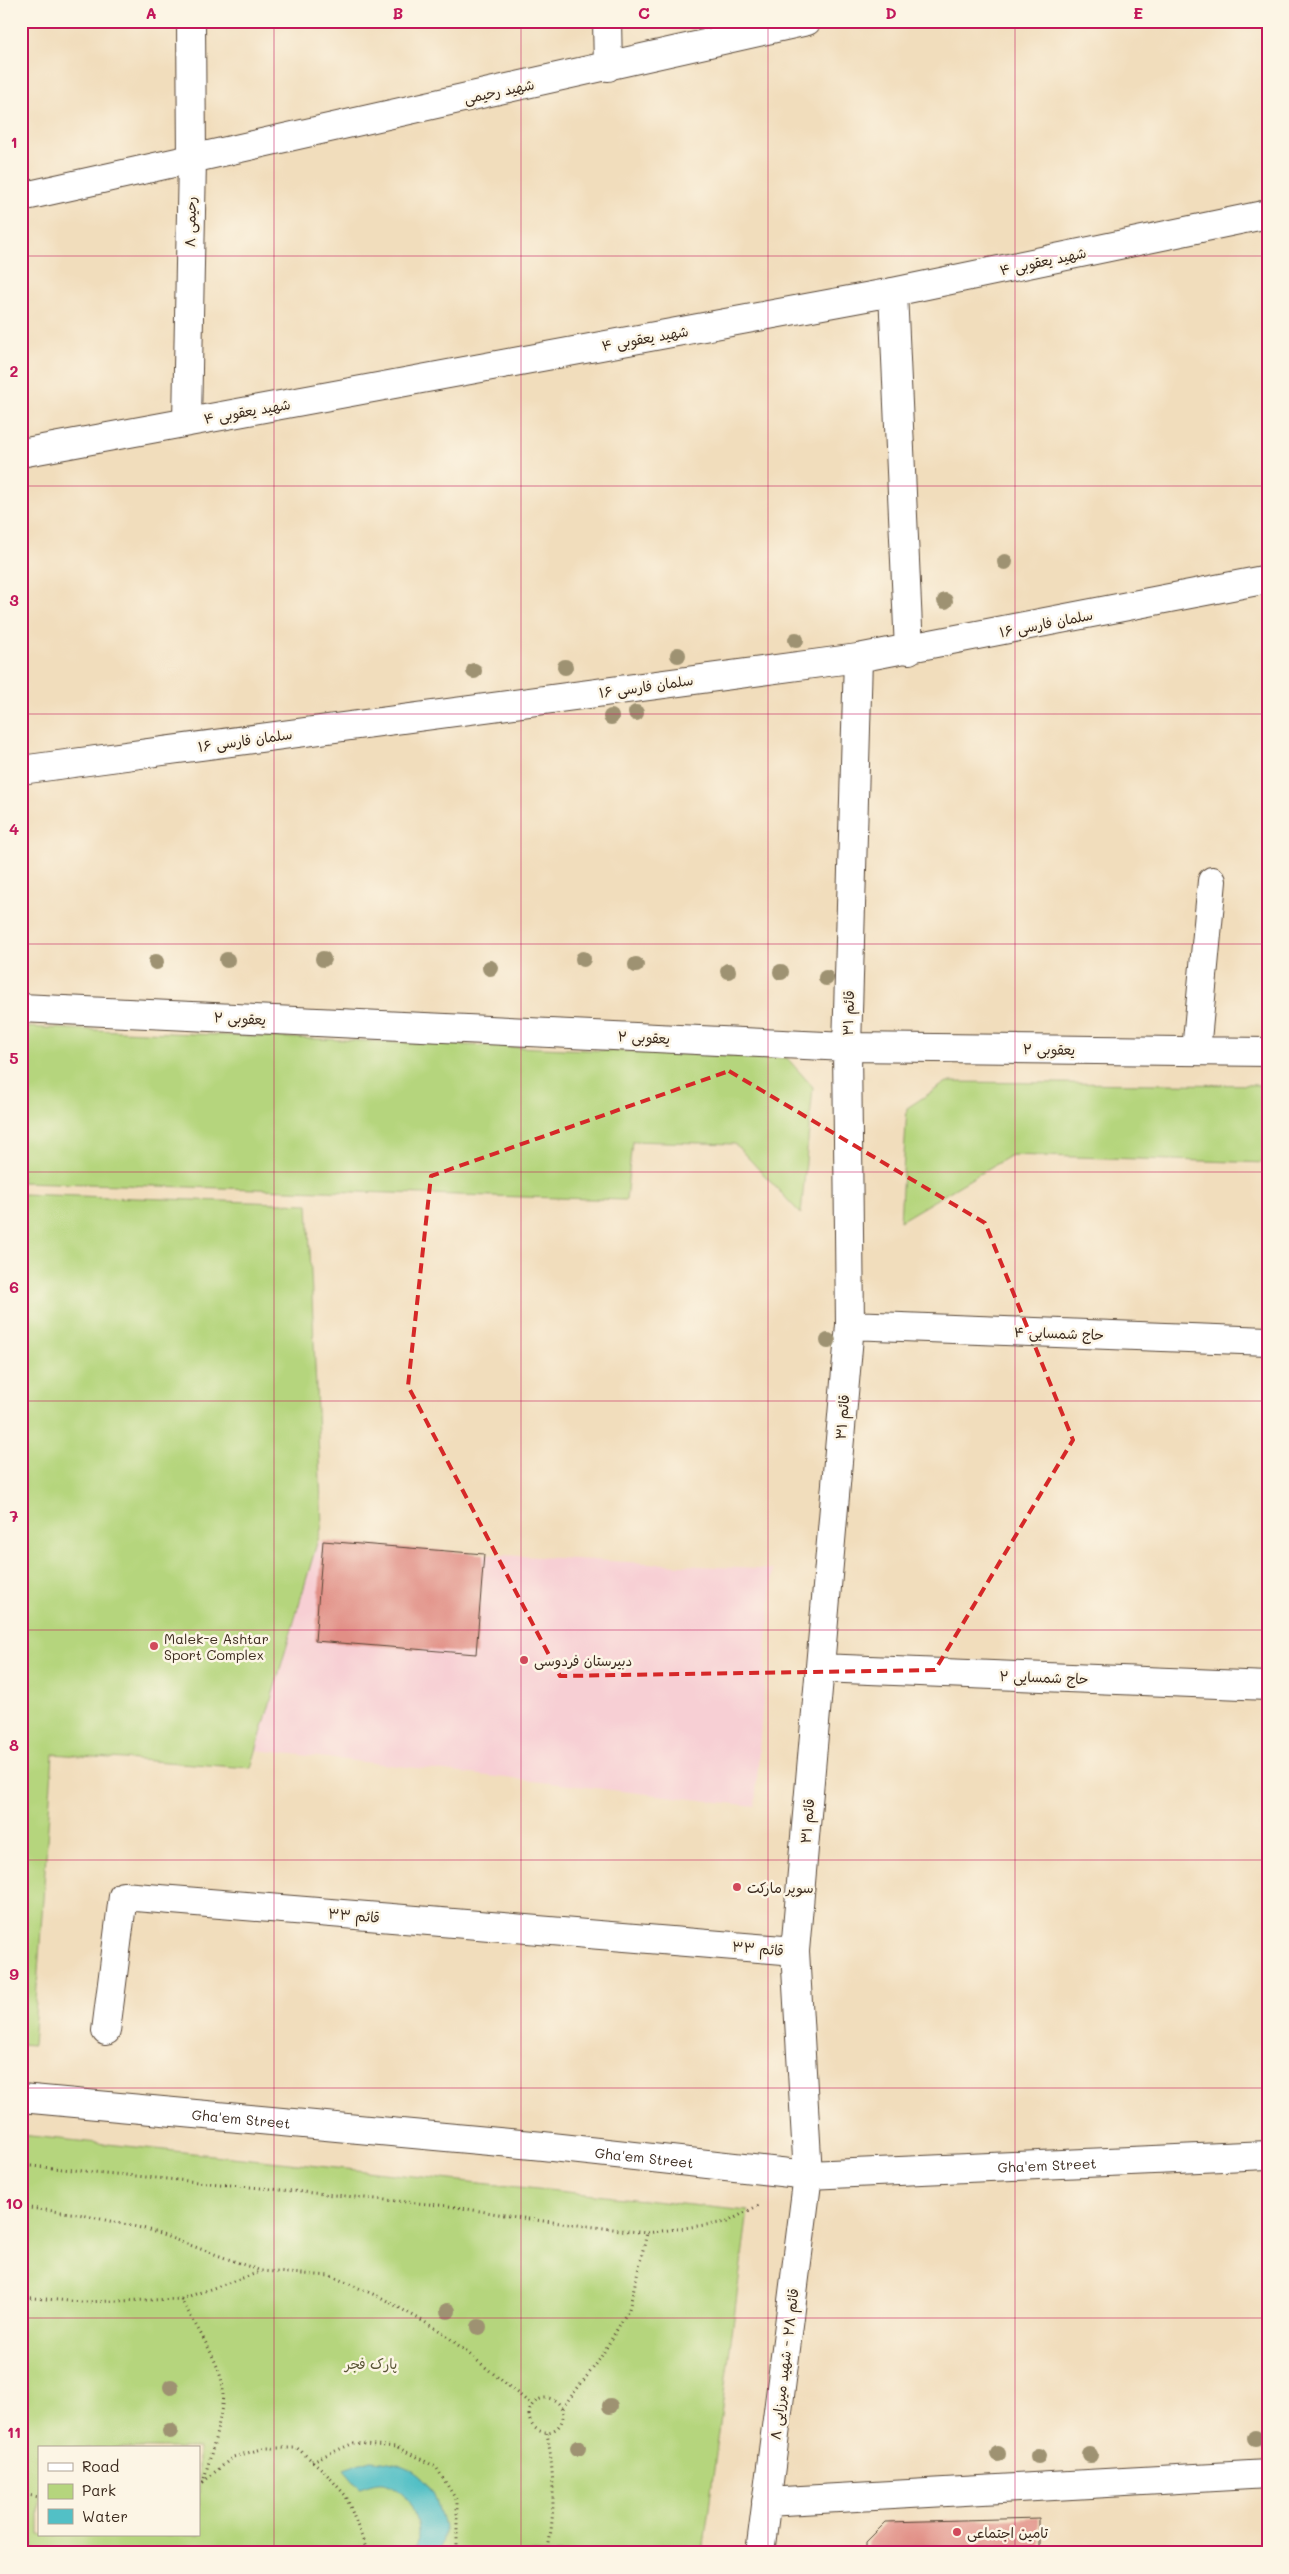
<svg xmlns="http://www.w3.org/2000/svg" width="1289" height="2574" viewBox="0 0 1289 2574" font-family="Mali,'Playpen Sans Arabic',sans-serif">
	<style>
		.built { fill: #f7cfd4 }
		.green { fill: #b5d57d; stroke: #78804e; fill-rule: evenodd }
		.water { fill: #52c0c6; stroke: #467572 }
		.building { fill: #e18f86 }
		.lines { fill: none; stroke-linecap: round; stroke-linejoin: round }
		.minor-casing { stroke: #564536; stroke-width: 30 }
		.tertiary-casing { stroke: #564536; stroke-width: 30 }
		.path { stroke: #564536; stroke-width: 3; stroke-dasharray: 1 4; stroke-linecap: butt }
		.minor { stroke: #fff; stroke-width: 28 }
		.tertiary { stroke: #fff; stroke-width: 28 }
		.tree { fill: #9e9272 }
		.marked { fill: none; stroke: #d62828; stroke-width: 4; stroke-dasharray: 10 6; stroke-linejoin: round }
		.grid { fill: none; stroke: #c2185b; stroke-width: 1; stroke-opacity: 0.55 }
		.poi-dot { fill: #d1495b; stroke: #fcf5e5; stroke-width: 2 }
		.labels { text-anchor: middle; dominant-baseline: central; stroke-width: 5; stroke-linejoin: round; paint-order: stroke }
		.street-label { font-size: 14px; fill: #3b2a1e; stroke: #fcf5e5 }
		.poi-label { font-size: 14px; fill: #3b2a1e; stroke: #fcf5e5; text-anchor: start }
		.park-label { font-size: 14px; fill: #5a5536; stroke: #fcf5e5 }
		.neatline { fill: none; stroke: #c2185b; stroke-width: 2 }
		.grid-label { font-size: 16px; text-anchor: middle; font-weight: bold; fill: #c2185b }
	</style>
	<rect width="100%" height="100%" fill="#fcf5e5"/>
	<filter id="ink" filterUnits="userSpaceOnUse"><feTurbulence type="fractalNoise" baseFrequency=".02" numOctaves="2"/><feDisplacementMap in="SourceGraphic" scale="10" xChannelSelector="R" yChannelSelector="G"/><feConvolveMatrix kernelMatrix="1 2 1 2 8 2 1 2 1" color-interpolation-filters="sRGB"/></filter>
	<filter id="wash" filterUnits="userSpaceOnUse"><feTurbulence type="fractalNoise" baseFrequency=".0096" numOctaves="4" result="noise"/><feDisplacementMap in="SourceGraphic" scale="20" xChannelSelector="R" yChannelSelector="G"/><feGaussianBlur stdDeviation="1.12" result="paint"/><feColorMatrix in="noise" values="0 0 0 0 0 0 0 0 0 0 0 0 0 0 0 0 0 1.4 0 .05"/><feComposite in="paint" operator="in"/></filter>
	<g filter="url(#wash)">
		<rect width="100%" height="100%" fill="#f1ddbc"/>
		<!-- built -->
		<path class="built" d="M323 1541 484 1554 773 1570 755 1806 256 1750 317 1542Z"/>
		<!-- green -->
		<path class="green" d="M21 1027 787 1058 813 1087 801 1214 735 1144 632 1141 626 1200 21 1182Z
			M947 1082 1268 1085V1163L1011 1155 900 1221 907 1108Z
			M21 1194 308 1204 322 1526 251 1768 53 1754 33 2045 21 2044Z
			M21 2135 748 2211 703 2553H21ZM39 2448H199V2535H39Z"/>
		<!-- water -->
		<path class="water" d="M370 2460C404 2461 431 2474 439 2510 441 2516 444 2523 444 2529 444 2537 441 2546 440 2553H414C426 2530 410 2487 383 2483 376 2482 366 2486 360 2488L344 2469Z"/>
		<g id="blocks">
			<!-- building -->
			<path class="building" d="M323 1541 484 1554 476 1654 315 1641Z
				M1039 2518V2553H866V2542L886 2522Z"/>
		</g>
	</g>
	<g filter="url(#ink)">
		<use href="#blocks" fill-opacity="0" stroke="#564536" stroke-width="1"/>
		<g class="lines">
			<defs>
				<path id="minor" d="M607 21 608 67
					M21 197 807 21
					M893 292 909 650
					M187 422 192 159 191 21
					M21 770 858 658 1268 579
					M21 1008 847 1047 1268 1052
					M1196 1051 1212 881
					M850 1325 1268 1341
					M820 1668 1268 1686
					M106 2031 123 1896 795 1951
					M766 2502 1268 2474
					M760 2553 808 2175 795 1951 850 1325 847 1047 858 658"/>
				<g id="tertiary">
					<path d="M21 453 893 292 1268 214"/>
					<path id="s1" d="M21 2098 543 2146 808 2175 1268 2155"/>
				</g>
			</defs>
			<!-- minor casing -->
			<use href="#minor" class="minor-casing"/>
			<!-- tertiary casing -->
			<use href="#tertiary" class="tertiary-casing"/>
			<!-- path -->
			<path class="path" d="M21 2165 449 2206 535 2220 647 2233 727 2222 759 2205
				M21 2207 78 2214 146 2229 261 2271 331 2276 382 2298 442 2332 532 2405
				M21 2297 82 2302 181 2299 260 2272
				M181 2299C193 2322 223 2366 223 2391 223 2416 210 2458 203 2482L199 2485
				M529 2415a17 17 0 1 1 34 0a17 17 0 1 1-34 0Z
				M562 2408 598 2362 629 2309 647 2233
				M312 2461 354 2443 397 2447 436 2467 457 2501V2547L455 2553
				M203 2482 233 2457 265 2448H297L323 2470 346 2496 368 2553
				M21 2494 39 2497
				M21 2537 32 2553
				M547 2553C556 2513 554 2472 547 2433"/>
			<!-- minor -->
			<use href="#minor" class="minor"/>
			<!-- tertiary -->
			<use href="#tertiary" class="tertiary"/>
		</g>
		<!-- trees -->
		<g class="tree">
			<circle cx="1005" cy="562" r="8"/>
			<circle cx="945" cy="601" r="8"/>
			<circle cx="796" cy="640" r="8"/>
			<circle cx="678" cy="655" r="8"/>
			<circle cx="565" cy="667" r="8"/>
			<circle cx="474" cy="671" r="8"/>
			<circle cx="636" cy="713" r="8"/>
			<circle cx="611" cy="717" r="8"/>
			<circle cx="323" cy="959" r="8"/>
			<circle cx="583" cy="959" r="8"/>
			<circle cx="227" cy="960" r="8"/>
			<circle cx="156" cy="962" r="8"/>
			<circle cx="636" cy="965" r="8"/>
			<circle cx="490" cy="968" r="8"/>
			<circle cx="728" cy="971" r="8"/>
			<circle cx="781" cy="972" r="8"/>
			<circle cx="826" cy="978" r="8"/>
			<circle cx="828" cy="1341" r="8"/>
			<circle cx="448" cy="2311" r="8"/>
			<circle cx="479" cy="2327" r="8"/>
			<circle cx="171" cy="2387" r="8"/>
			<circle cx="610" cy="2406" r="8"/>
			<circle cx="170" cy="2431" r="8"/>
			<circle cx="1255" cy="2438" r="8"/>
			<circle cx="578" cy="2448" r="8"/>
			<circle cx="998" cy="2454" r="8"/>
			<circle cx="1090" cy="2455" r="8"/>
			<circle cx="1038" cy="2456" r="8"/>
		</g>
	</g>
	<!-- marked area -->
	<path class="marked" d="M729 1071 985 1223 1073 1440 935 1670 560 1676 408 1386 431 1176Z"/>
	<!-- grid -->
	<path class="grid" d="M274 21V2553M521 21V2553M768 21V2553M1015 21V2553M21 256H1268M21 486H1268M21 714H1268M21 944H1268M21 1172H1268M21 1401H1268M21 1630H1268M21 1860H1268M21 2088H1268M21 2318H1268"/>
	<!-- markers -->
	<g class="poi-dot">
		<circle cx="154" cy="1646" r="5"/>
		<circle cx="524" cy="1660" r="5"/>
		<circle cx="737" cy="1887" r="5"/>
		<circle cx="957" cy="2532" r="5"/>
	</g>
	<g class="labels">
		<!-- street labels -->
		<g class="street-label">
			<text transform="translate(499 91) rotate(-12)">شهید رحیمی</text>
			<text transform="translate(190 222) rotate(-89)">رحیمی ۸</text>
			<text transform="translate(1043 261) rotate(-12)">شهید یعقوبی ۴</text>
			<text transform="translate(645 338) rotate(-10)">شهید یعقوبی ۴</text>
			<text transform="translate(247 411) rotate(-10)">شهید یعقوبی ۴</text>
			<text transform="translate(1046 623) rotate(-11)">سلمان فارسی ۱۶</text>
			<text transform="translate(646 686) rotate(-8)">سلمان فارسی ۱۶</text>
			<text transform="translate(245 740) rotate(-8)">سلمان فارسی ۱۶</text>
			<text transform="translate(848 1013) rotate(-88)">قائم ۳۱</text>
			<text transform="translate(240 1018) rotate(3)">یعقوبی ۲</text>
			<text transform="translate(644 1037) rotate(3)">یعقوبی ۲</text>
			<text transform="translate(1049 1049) rotate(1)">یعقوبی ۲</text>
			<text transform="translate(1059 1333) rotate(2)">حاج شمسایی ۴</text>
			<text transform="translate(842 1417) rotate(-85)">قائم ۳۱</text>
			<text transform="translate(1044 1677) rotate(2)">حاج شمسایی ۲</text>
			<text transform="translate(807 1821) rotate(-85)">قائم ۳۱</text>
			<text transform="translate(354 1915) rotate(5)">قائم ۳۳</text>
			<text transform="translate(758 1948) rotate(5)">قائم ۳۳</text>
			<text stroke="none"><textPath href="#s1" startOffset="221">Gha'em Street</textPath></text>
			<text stroke="none"><textPath href="#s1" startOffset="626">Gha'em Street</textPath></text>
			<text stroke="none"><textPath href="#s1" startOffset="1030">Gha'em Street</textPath></text>
			<text transform="translate(784 2364) rotate(-83)">قائم ۲۸ - شهید میرزایی ۸</text>
		</g>
		<!-- poi labels -->
		<g class="poi-label">
			<text x="164" y="1638">Malek-e Ashtar<tspan x="164" dy="16">Sport Complex</tspan></text>
			<text x="534" y="1660">دبیرستان فردوسی</text>
			<text x="747" y="1887">سوپر مارکت</text>
			<text x="967" y="2532">تامین اجتماعی</text>
		</g>
		<!-- park labels -->
		<g class="park-label">
			<text x="371" y="2363">پارک فجر</text>
		</g>
	</g>
	<!-- margin -->
	<rect width="1289" height="2574" fill="none" stroke="#fcf5e5" stroke-width="55"/>
	<!-- legend -->
	<rect x="38" y="2446" width="162" height="90" fill="#fcf5e5" stroke="#afa495"/>
	<rect x="48" y="2463" width="25" height="8" fill="#ffffff" stroke="#afa495"/>
	<text x="82" y="2472" font-size="15" fill="#3b2a1e">Road</text>
	<rect x="48" y="2484" width="25" height="15" fill="#b5d57d" stroke="#afa495"/>
	<text x="82" y="2496" font-size="15" fill="#3b2a1e">Park</text>
	<rect x="48" y="2509" width="25" height="15" fill="#52c0c6" stroke="#afa495"/>
	<text x="82" y="2522" font-size="15" fill="#3b2a1e">Water</text>
	<rect x="28" y="28" width="1234" height="2518" class="neatline"/>
	<g class="grid-label">
		<text x="151" y="19">A</text>
		<text x="398" y="19">B</text>
		<text x="644" y="19">C</text>
		<text x="891" y="19">D</text>
		<text x="1138" y="19">E</text>
		<text x="14" y="148">1</text>
		<text x="14" y="377">2</text>
		<text x="14" y="606">3</text>
		<text x="14" y="835">4</text>
		<text x="14" y="1064">5</text>
		<text x="14" y="1293">6</text>
		<text x="14" y="1522">7</text>
		<text x="14" y="1751">8</text>
		<text x="14" y="1980">9</text>
		<text x="14" y="2209">10</text>
		<text x="14" y="2438">11</text>
	</g>
</svg>
